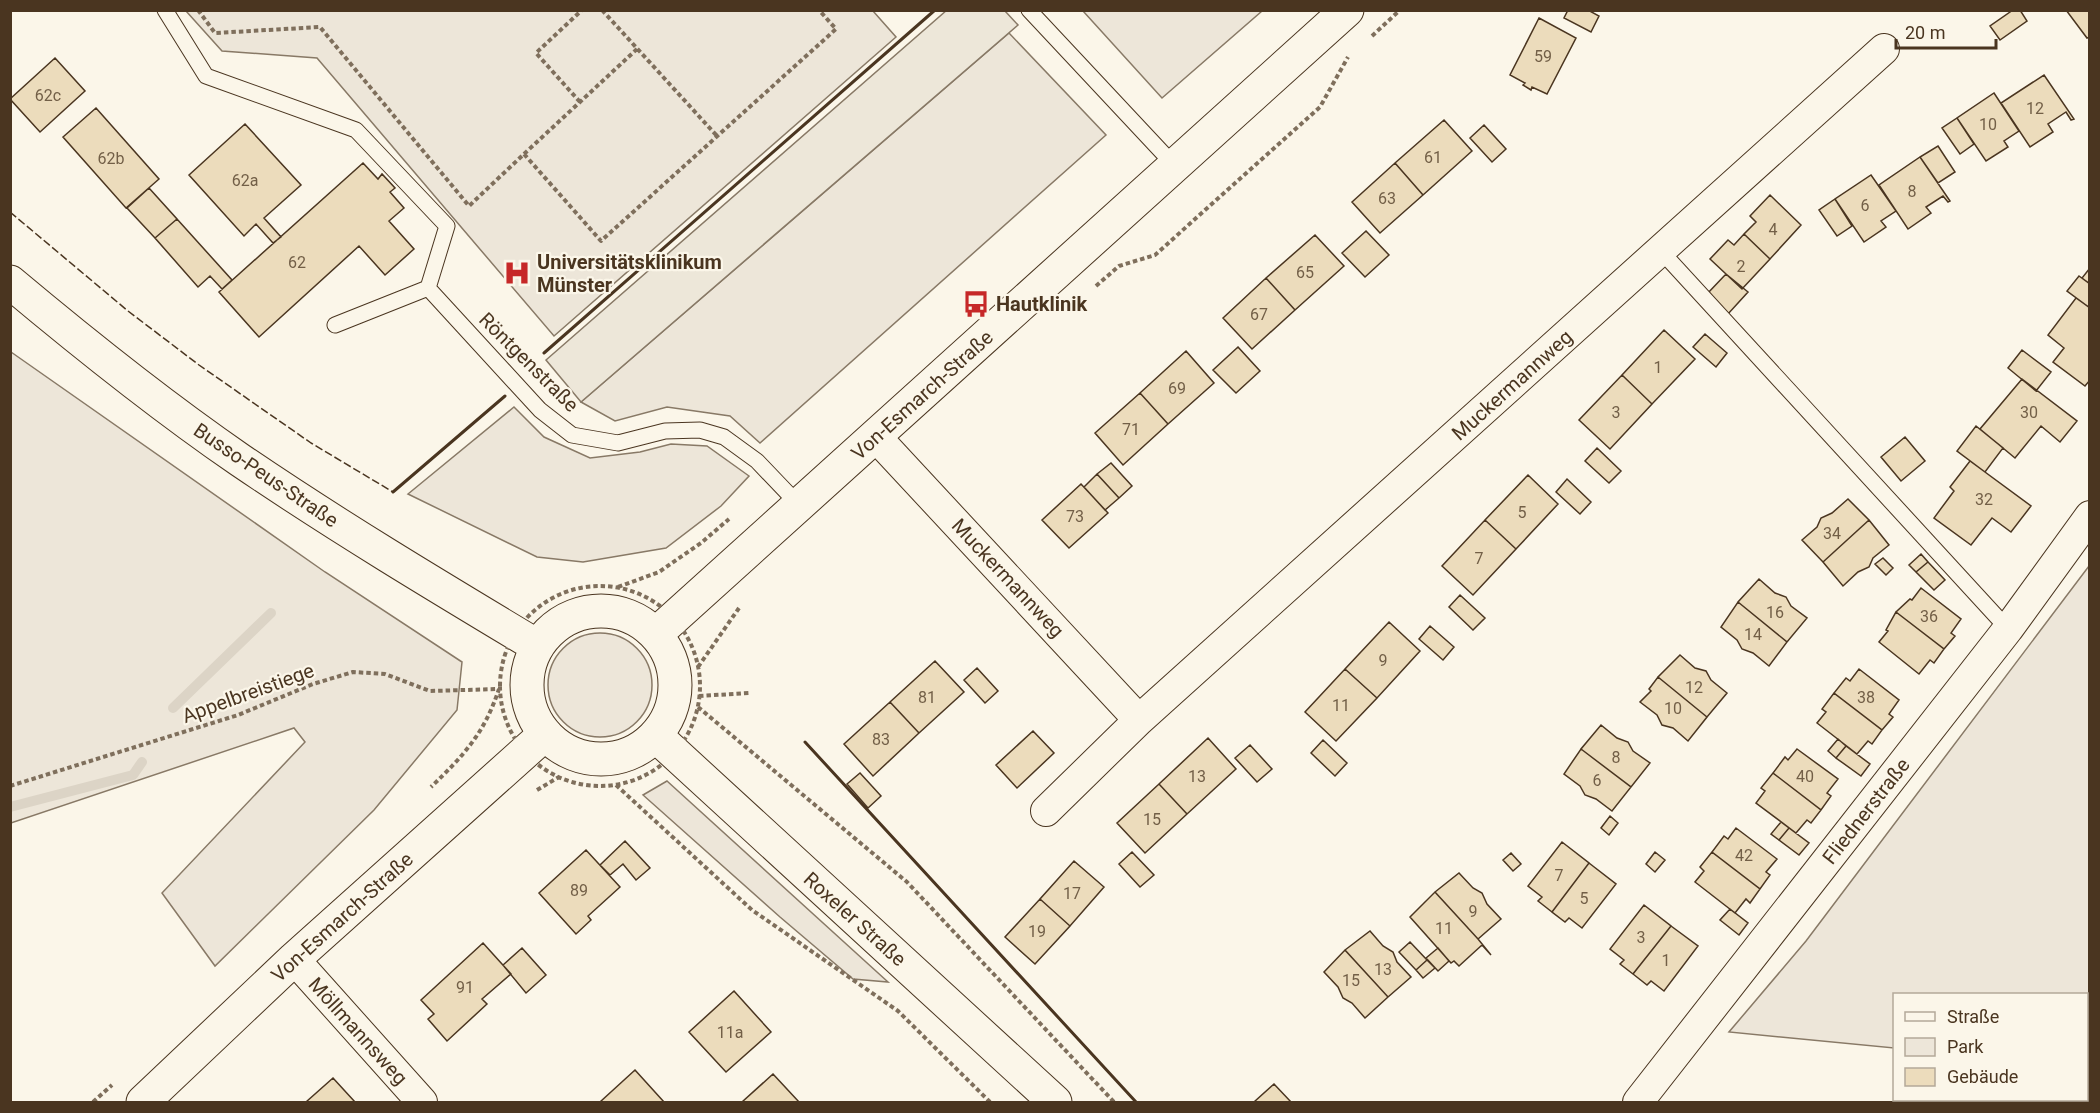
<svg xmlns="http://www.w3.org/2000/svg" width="2100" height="1113" viewBox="0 0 2100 1113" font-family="Roboto,sans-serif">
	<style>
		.green { fill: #ede6d9; stroke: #887966; stroke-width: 1.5 }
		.parking { fill: #ede7d9; stroke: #887966; stroke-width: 1.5 }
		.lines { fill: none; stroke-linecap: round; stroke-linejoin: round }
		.stream { stroke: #dcd4c6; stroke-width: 10 }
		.building { fill: #ecdcbc; stroke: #4a3520; stroke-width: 1.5 }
		.service-casing { stroke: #4a3520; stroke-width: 17 }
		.minor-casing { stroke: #4a3520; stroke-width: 32 }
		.tertiary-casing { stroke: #4a3520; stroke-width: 35 }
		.secondary-casing { stroke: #4a3520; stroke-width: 35 }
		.path { stroke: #7f6f5c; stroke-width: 4; stroke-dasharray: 4.5 3; stroke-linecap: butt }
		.service { stroke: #fbf6e9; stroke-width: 15 }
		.minor { stroke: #fbf6e9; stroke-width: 30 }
		.tertiary { stroke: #fbf6e9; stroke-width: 33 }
		.secondary { stroke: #fbf6e9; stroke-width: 33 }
		.fence { stroke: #4a3520; stroke-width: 1.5; stroke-dasharray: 8 3; stroke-linecap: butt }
		.wall { stroke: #4a3520; stroke-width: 3 }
		.labels { text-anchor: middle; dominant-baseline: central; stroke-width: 4.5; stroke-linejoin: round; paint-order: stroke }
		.number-label { font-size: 16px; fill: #725f47 }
		.poi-label { font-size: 20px; font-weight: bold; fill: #4a3520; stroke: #fbf6e9; text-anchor: start }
		.street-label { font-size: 20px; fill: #4a3520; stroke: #fbf6e9 }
	</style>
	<rect width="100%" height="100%" fill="#fbf6e9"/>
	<!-- green -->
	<path class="green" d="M873 11 896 37 554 336 317 58 222 51 186 11Z
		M1083 11H1262L1162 98Z
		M1009 33 1106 135 760 443 730 416 667 407 615 421 581 402Z
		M11 352 325 572 462 662 457 710 374 810 215 966 162 893 305 742 294 728 11 823Z
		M514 407 544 437 590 458 640 452 671 444 707 446 749 476 721 506 666 548 583 562 537 557 408 494Z
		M2089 566V1068L2086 1067V994H1894V1048L1729 1032 1806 941Z
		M548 685a52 52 0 1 1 104 0a52 52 0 1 1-104 0Z
		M667 781 888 982 853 979 780 917 643 795Z"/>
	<!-- parking -->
	<path class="parking" d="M947 10 1005 11 1018 25 581 402 546 360Z"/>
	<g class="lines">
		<!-- stream -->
		<path class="stream" d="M173 708 271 613
			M10 807 133 775 142 762"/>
	</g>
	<!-- building -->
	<path class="building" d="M1568 10H1588L1599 16 1591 32 1564 18Z
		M2013 10H2020L2027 21 2000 40 1990 26Z
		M2066 10H2090V37L2087 38Z
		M1539 18 1576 38 1547 94 1532 87 1531 90 1523 85 1525 83 1510 75Z
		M55 58 85 91 40 132 10 99Z
		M2044 75 2074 119 2071 120 2066 112 2048 124 2053 132 2030 147 2001 103Z
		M1994 93 2019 131 2004 141 2008 147 1986 161 1957 118Z
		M96 108 159 179 126 208 63 137Z
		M1957 118 1974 144 1960 154 1942 128Z
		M1444 120 1472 151 1423 195 1395 163Z
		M245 124 301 185 264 218 281 237 273 243 256 224 244 236 189 175Z
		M1484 125 1506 149 1492 162 1470 138Z
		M1938 146 1955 172 1938 183 1920 157Z
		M1920 157 1950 201 1948 202 1943 196 1926 207 1931 213 1908 229 1879 185Z
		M363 163 378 179 382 174 395 188 390 192 404 208 389 221 414 249 385 275 359 246 259 337 219 292Z
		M1395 163 1423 195 1380 233 1352 202Z
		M1871 175 1896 211 1881 221 1886 227 1864 242 1835 199Z
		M149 188 177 219 155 238 127 208Z
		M1770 195 1801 225 1770 259 1744 234 1756 222 1750 216Z
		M1835 199 1852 226 1837 236 1819 210Z
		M177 219 232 280 222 289 210 276 198 287 155 238Z
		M1366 231 1389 255 1365 277 1342 253Z
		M1744 234 1770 259 1742 289 1710 259 1728 240 1734 245Z
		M1315 235 1344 266 1295 310 1266 278Z
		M2090 268V284L2082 278Z
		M1726 274 1748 292 1728 314 1707 294Z
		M2079 276 2090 284V308L2067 291Z
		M1266 278 1295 310 1252 349 1223 318Z
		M2076 298 2090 308V380L2085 386 2053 362 2064 348 2048 335Z
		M1664 330 1695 359 1652 404 1622 375Z
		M1705 334 1727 353 1716 367 1693 347Z
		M1238 347 1260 371 1236 393 1213 370Z
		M2022 350 2051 372 2036 391 2008 368Z
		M1186 351 1214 383 1168 424 1140 393Z
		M1622 375 1652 404 1610 449 1579 420Z
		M2022 379 2077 421 2060 442 2041 426 2015 458 1980 429Z
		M1140 393 1168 424 1123 465 1095 433Z
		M1976 426 2003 448 1985 472 1957 451Z
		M1905 437 1925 461 1901 481 1881 457Z
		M1597 448 1621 471 1609 483 1585 461Z
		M1970 461 2031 506 2011 532 1992 518 1971 545 1934 518 1954 491 1950 487Z
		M1111 463 1132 486 1119 498 1097 474Z
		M1097 474 1119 498 1105 510 1084 487Z
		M1528 475 1558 504 1516 549 1485 520Z
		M1567 479 1591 502 1580 514 1556 492Z
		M1081 484 1108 513 1069 548 1042 520Z
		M1848 499 1869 520 1823 562 1802 540 1817 527 1821 518 1832 513Z
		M1485 520 1516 549 1473 595 1442 566Z
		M1869 520 1889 545 1873 558 1869 567 1858 572 1843 586 1823 562Z
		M1921 554 1928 562 1916 572 1909 565Z
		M1883 558 1893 568 1886 575 1875 564Z
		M1928 562 1945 580 1934 590 1916 572Z
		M1759 579 1775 593 1786 597 1791 606 1807 618 1787 642 1738 602Z
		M1921 588 1961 619 1951 633 1955 636 1944 649 1896 612 1910 599 1912 600Z
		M1460 595 1485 618 1473 630 1449 607Z
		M1738 602 1787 642 1769 666 1753 653 1742 649 1737 640 1721 627Z
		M1896 612 1944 649 1934 663 1930 660 1919 674 1879 642 1888 631 1886 630Z
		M1389 622 1420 651 1377 698 1345 669Z
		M1430 626 1454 647 1443 660 1419 639Z
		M1680 655 1695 668 1706 671 1711 680 1727 693 1707 717 1658 677Z
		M935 661 964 692 919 733 890 702Z
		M977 668 998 691 985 703 964 680Z
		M1345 669 1377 698 1336 741 1305 712Z
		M1859 669 1899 700 1889 714 1893 717 1882 730 1834 693 1846 678 1850 681Z
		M1658 677 1707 717 1688 741 1673 728 1662 725 1657 715 1640 702 1651 691 1649 689Z
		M1834 693 1882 730 1872 744 1868 741 1857 754 1817 723 1826 712 1822 709Z
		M890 702 919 733 873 776 844 744Z
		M1601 725 1617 738 1628 742 1633 751 1650 763 1631 787 1581 749Z
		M1033 731 1054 753 1017 788 996 765Z
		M1208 738 1236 769 1187 814 1159 784Z
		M1838 739 1846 746 1836 758 1828 751Z
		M1323 740 1347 763 1335 776 1311 753Z
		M1250 745 1272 769 1257 782 1235 758Z
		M1846 746 1870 764 1861 776 1836 758Z
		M1581 749 1631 787 1612 811 1596 799 1585 795 1580 786 1564 774Z
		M1797 749 1838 779 1827 793 1831 796 1821 810 1773 773 1785 757 1788 760Z
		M860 773 881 796 868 808 847 784Z
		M1773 773 1821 810 1811 823 1807 820 1796 833 1756 803 1765 791 1761 788Z
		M1159 784 1187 814 1145 853 1117 823Z
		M1610 816 1618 823 1609 835 1601 828Z
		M1781 822 1789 828 1779 840 1771 834Z
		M1736 828 1777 859 1766 872 1770 875 1760 889 1712 852 1724 836 1728 839Z
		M1789 828 1809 843 1799 855 1779 840Z
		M625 841 650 868 636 880 623 864 610 875 600 865Z
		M1562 842 1589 863 1552 912 1538 901 1542 897 1528 886Z
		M586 850 620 887 588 916 591 920 576 934 539 893Z
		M1132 852 1154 875 1140 887 1119 864Z
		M1655 852 1665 860 1655 872 1646 864Z
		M1712 852 1760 889 1750 903 1746 899 1735 913 1695 882 1704 871 1700 867Z
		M1511 853 1521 864 1513 871 1503 860Z
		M1074 861 1104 887 1070 926 1040 899Z
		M1589 863 1616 884 1582 928 1569 918 1565 922 1552 912Z
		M1459 873 1473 888 1482 893 1487 904 1501 919 1478 939 1435 892Z
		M1435 892 1478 939 1491 955 1482 945 1459 966 1454 961 1451 963 1410 917Z
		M1040 899 1070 926 1035 964 1005 937Z
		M1644 905 1671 926 1633 974 1620 964 1624 960 1610 949Z
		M1730 909 1748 923 1739 935 1720 920Z
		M1671 926 1698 946 1664 991 1651 981 1647 985 1633 974Z
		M1370 931 1383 946 1393 952 1397 962 1411 977 1388 997 1345 950Z
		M1410 942 1427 960 1416 970 1399 952Z
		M483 943 511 974 482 999 487 1004 447 1041 428 1019 434 1014 421 1000Z
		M522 948 546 975 526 993 503 965Z
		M1438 948 1449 961 1438 971 1426 958Z
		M1345 950 1388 997 1365 1018 1352 1003 1343 998 1338 987 1324 972Z
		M1427 960 1435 968 1423 978 1416 970Z
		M734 991 771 1032 726 1072 689 1032Z
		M635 1070 664 1102H600Z
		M773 1074 799 1102H742Z
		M333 1078 355 1102H306Z
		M1274 1084 1291 1102H1254Z"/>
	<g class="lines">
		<defs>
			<path id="service" d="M165 10 206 76 356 130 447 226 428 288 540 410 572 435 618 443 665 431 700 430 724 437 757 461 800 506
				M1029 10 1175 166
				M1661 251 2008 629
				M335 325 428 288"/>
			<path id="minor" d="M876 437 1139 720 1884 49
				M1046 811 1139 720
				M294 959 422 1102
				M1638 1102 2008 629 2090 516"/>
			<path id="tertiary" d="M143 1102 294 959 544 735"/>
			<path id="secondary" d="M10 282C84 344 160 405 240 460 337 526 437 586 537 646
				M527 685a74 74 0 1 1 148 0a74 74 0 1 1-148 0Z
				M656 634 1347 10
				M656 736 1055 1102"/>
		</defs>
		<!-- service casing -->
		<use href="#service" class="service-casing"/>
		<!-- minor casing -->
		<use href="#minor" class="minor-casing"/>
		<!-- tertiary casing -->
		<use href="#tertiary" class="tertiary-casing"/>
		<!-- secondary casing -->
		<use href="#secondary" class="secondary-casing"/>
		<!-- path -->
		<path class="path" d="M198 10 215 33 320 27 469 206 524 154 601 241 836 29 819 10
			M602 10 717 136
			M1372 36 1400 10
			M580 102 536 53 582 10
			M524 154 637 49
			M1096 286 1119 266 1155 255 1320 107 1348 57
			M500 686a100 100 0 1 1 200 0a100 100 0 1 1-200 0Z
			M618 587 659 572 701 543 729 519
			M698 667 739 608
			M699 696 749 693
			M698 707 907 882 1114 1102
			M616 785 752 910 898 1011 990 1102
			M10 786 238 715 313 684 353 672 385 674 430 691 499 689C484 734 464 755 431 787
			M537 790 559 777
			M93 1102 112 1085"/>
		<!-- service -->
		<use href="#service" class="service"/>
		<!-- minor -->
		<use href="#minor" class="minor"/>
		<!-- tertiary -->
		<use href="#tertiary" class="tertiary"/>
		<!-- secondary -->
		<use href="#secondary" class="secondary"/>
		<!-- fence -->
		<path class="fence" d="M10 212 128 311 199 365 311 443 393 492"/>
		<!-- wall -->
		<path class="wall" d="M544 353 935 10
			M393 492 505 396
			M805 742 1136 1102"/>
	</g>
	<!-- icons -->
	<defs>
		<symbol id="hospital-bare" viewBox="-9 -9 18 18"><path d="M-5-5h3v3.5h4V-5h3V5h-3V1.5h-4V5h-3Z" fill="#c62828" stroke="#fbf6e9" stroke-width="2.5" paint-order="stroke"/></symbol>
		<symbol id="bus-bare" viewBox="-9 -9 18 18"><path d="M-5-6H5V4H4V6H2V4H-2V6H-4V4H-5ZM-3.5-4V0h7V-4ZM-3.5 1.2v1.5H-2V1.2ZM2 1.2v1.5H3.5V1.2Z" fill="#c62828" stroke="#fbf6e9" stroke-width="2.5" paint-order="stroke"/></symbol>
	</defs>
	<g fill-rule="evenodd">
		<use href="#hospital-bare" x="498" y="254" width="38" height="38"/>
		<use href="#bus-bare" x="957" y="285" width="38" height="38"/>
	</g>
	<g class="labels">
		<!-- number labels -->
		<g class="number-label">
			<text x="1543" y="56">59</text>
			<text x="48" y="95">62c</text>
			<text x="2035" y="108">12</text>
			<text x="1988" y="124">10</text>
			<text x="1433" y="157">61</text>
			<text x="111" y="158">62b</text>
			<text x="245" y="180">62a</text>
			<text x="1912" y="191">8</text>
			<text x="1387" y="198">63</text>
			<text x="1865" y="205">6</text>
			<text x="1773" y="229">4</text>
			<text x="297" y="262">62</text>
			<text x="1741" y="266">2</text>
			<text x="1305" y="272">65</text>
			<text x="1259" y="314">67</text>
			<text x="1658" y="367">1</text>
			<text x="1177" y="388">69</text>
			<text x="1616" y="412">3</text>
			<text x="2029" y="412">30</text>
			<text x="1131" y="429">71</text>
			<text x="1984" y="499">32</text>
			<text x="1522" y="512">5</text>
			<text x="1075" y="516">73</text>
			<text x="1832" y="533">34</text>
			<text x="1479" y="558">7</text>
			<text x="1775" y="612">16</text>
			<text x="1929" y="616">36</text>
			<text x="1753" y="634">14</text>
			<text x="1383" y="660">9</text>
			<text x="1694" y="687">12</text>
			<text x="927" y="697">81</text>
			<text x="1866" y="697">38</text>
			<text x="1341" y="705">11</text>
			<text x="1673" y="708">10</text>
			<text x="881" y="739">83</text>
			<text x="1616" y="757">8</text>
			<text x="1197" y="776">13</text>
			<text x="1805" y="776">40</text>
			<text x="1597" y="780">6</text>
			<text x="1152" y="819">15</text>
			<text x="1744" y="855">42</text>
			<text x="1559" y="875">7</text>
			<text x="579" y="890">89</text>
			<text x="1072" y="893">17</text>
			<text x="1584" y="898">5</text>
			<text x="1473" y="911">9</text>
			<text x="1444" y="928">11</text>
			<text x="1037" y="931">19</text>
			<text x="1641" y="937">3</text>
			<text x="1666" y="960">1</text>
			<text x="1383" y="969">13</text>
			<text x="1351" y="980">15</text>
			<text x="465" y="987">91</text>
			<text x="730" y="1032">11a</text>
		</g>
		<!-- poi labels -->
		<g class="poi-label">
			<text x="537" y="262">Universitätsklinikum<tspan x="537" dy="23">Münster</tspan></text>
			<text x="996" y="304">Hautklinik</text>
		</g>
		<!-- street labels -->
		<g class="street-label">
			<text transform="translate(529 362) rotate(45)">Röntgenstraße</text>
			<text transform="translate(1512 385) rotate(-42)">Muckermannweg</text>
			<text transform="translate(922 395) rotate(-42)">Von-Esmarch-Straße</text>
			<text transform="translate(266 475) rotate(34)">Busso-Peus-Straße</text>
			<text transform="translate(1008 578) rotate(47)">Muckermannweg</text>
			<text transform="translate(248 693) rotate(-20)">Appelbreistiege</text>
			<text transform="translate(1866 811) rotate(-52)">Fliednerstraße</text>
			<text transform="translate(342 917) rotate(-42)">Von-Esmarch-Straße</text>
			<text transform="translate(855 919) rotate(42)">Roxeler Straße</text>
			<text transform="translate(358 1031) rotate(48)">Möllmannsweg</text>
		</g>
	</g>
	<!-- border -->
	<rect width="2100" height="1113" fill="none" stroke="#4a3520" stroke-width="24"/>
	<!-- legend -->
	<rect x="1893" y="993" width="195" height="108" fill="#fbf6e9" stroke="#b4a999" stroke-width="1.5"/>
	<rect x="1905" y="1012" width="30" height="9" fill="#fbf6e9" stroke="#b4a999" stroke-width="1.5"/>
	<text x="1947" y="1023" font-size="18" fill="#4a3520">Straße</text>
	<rect x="1905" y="1038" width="30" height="18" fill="#ede6d9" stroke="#b4a999" stroke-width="1.5"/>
	<text x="1947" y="1053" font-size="18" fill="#4a3520">Park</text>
	<rect x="1905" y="1068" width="30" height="18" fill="#ecdcbc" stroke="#b4a999" stroke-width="1.5"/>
	<text x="1947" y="1083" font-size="18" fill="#4a3520">Gebäude</text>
	<!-- scale -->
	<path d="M1896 39v9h100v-9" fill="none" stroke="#4a3520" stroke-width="3"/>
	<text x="1905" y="39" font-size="18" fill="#4a3520" stroke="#fbf6e9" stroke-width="4.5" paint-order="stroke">20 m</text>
</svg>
